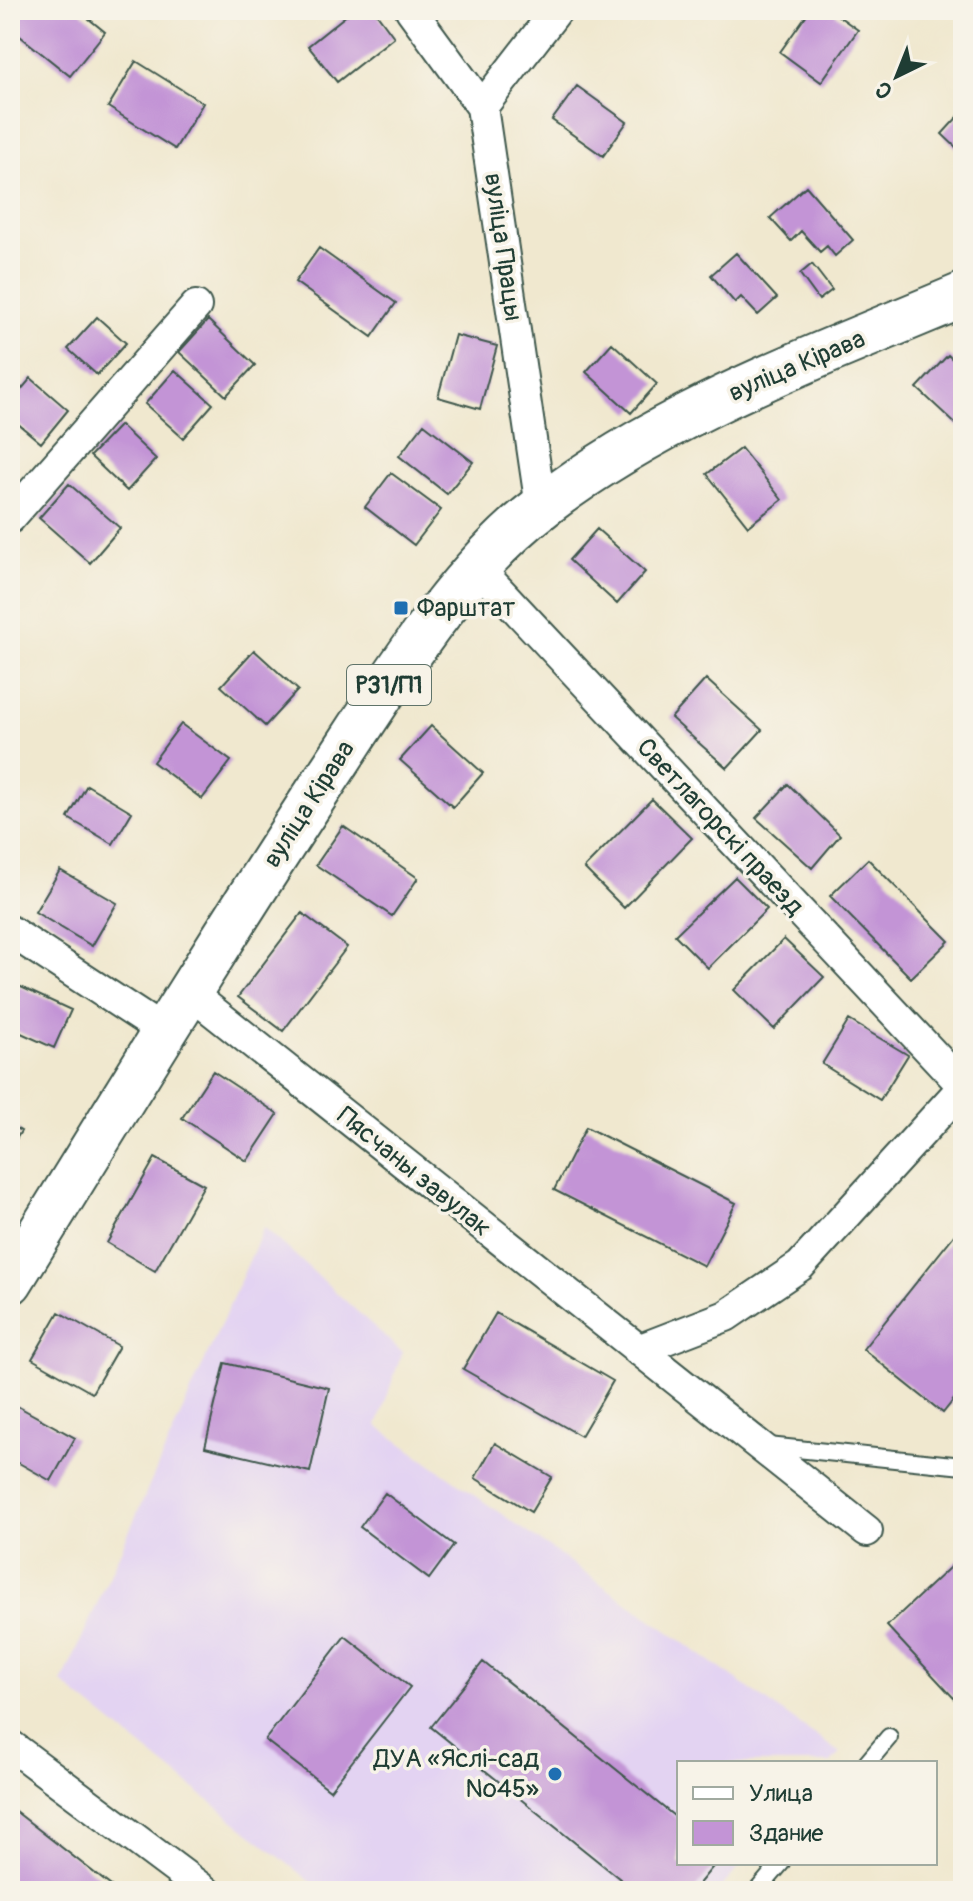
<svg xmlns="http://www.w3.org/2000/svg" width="973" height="1901" viewBox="0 0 973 1901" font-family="Pangolin,sans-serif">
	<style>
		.built { fill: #e3d3f2 }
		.building { fill: #c394d6 }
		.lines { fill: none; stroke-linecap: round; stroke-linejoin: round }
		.service-casing { stroke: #3e574b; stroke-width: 20 }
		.minor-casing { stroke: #3e574b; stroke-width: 34 }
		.primary-casing { stroke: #3e574b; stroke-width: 48 }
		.service { stroke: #fff; stroke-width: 16 }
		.minor { stroke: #fff; stroke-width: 30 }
		.primary { stroke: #fff; stroke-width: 44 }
		.poi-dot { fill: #1f6fb2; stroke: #f7f3e8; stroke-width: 3 }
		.labels { text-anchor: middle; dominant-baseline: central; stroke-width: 7; stroke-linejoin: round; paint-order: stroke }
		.shield { fill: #f7f3e8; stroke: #60746a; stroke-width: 2 }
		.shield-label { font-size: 24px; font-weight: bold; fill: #1f3d34 }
		.street-label { font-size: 26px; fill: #1f3d34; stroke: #f7f3e8 }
		.poi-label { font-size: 26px; fill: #1f3d34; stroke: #f7f3e8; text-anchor: start }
	</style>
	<rect width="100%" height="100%" fill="#f7f3e8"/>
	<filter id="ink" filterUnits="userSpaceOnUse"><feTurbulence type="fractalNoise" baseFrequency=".0125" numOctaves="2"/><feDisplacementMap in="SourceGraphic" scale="16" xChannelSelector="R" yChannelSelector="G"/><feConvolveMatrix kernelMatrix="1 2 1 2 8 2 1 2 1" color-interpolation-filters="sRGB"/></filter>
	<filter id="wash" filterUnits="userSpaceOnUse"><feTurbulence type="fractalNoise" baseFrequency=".006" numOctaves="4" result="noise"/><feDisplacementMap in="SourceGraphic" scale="32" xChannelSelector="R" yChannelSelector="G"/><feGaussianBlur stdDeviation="1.8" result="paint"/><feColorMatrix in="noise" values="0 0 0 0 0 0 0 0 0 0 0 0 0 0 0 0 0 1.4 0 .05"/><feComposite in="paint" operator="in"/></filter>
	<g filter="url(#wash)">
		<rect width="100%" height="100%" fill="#f0e8cf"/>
		<!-- built -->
		<path class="built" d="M264 1227 402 1352 377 1426 840 1753 831 1763H679V1863H743L718 1891H322L62 1683Z"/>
		<g id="blocks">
			<!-- building -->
			<path class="building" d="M12 10H78L105 32 70 76 10 28Z
				M353 10H374L394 37 337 82 308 46Z
				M810 10H830L858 30 821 82 780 52Z
				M136 61 203 103 175 149 108 107Z
				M577 86 627 122 603 156 552 120Z
				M963 111V154L942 134Z
				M806 186 853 240 835 256 827 246 820 252 801 231 791 241 770 218Z
				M319 248 396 303 372 337 295 282Z
				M736 253 777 298 758 315 741 297 735 303 711 275Z
				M812 264 832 290 819 300 800 274Z
				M97 317 126 343 97 375 68 349Z
				M208 320 255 365 226 396 179 352Z
				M455 335 497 346 480 409 438 397Z
				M612 343 657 384 631 413 586 372Z
				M948 355 963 369V431L917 388Z
				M175 370 213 404 183 438 145 404Z
				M31 378 68 410 41 443 10 417V403Z
				M424 424 473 462 447 494 399 456Z
				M120 425 156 459 127 491 90 456Z
				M741 448 782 500 748 526 707 474Z
				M391 473 441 510 414 545 365 507Z
				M69 484 120 528 90 563 39 518Z
				M597 529 645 572 617 604 569 560Z
				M254 650 298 690 265 726 221 686Z
				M706 679 762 730 727 768 671 718Z
				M181 724 231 761 202 799 153 762Z
				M431 726 483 773 453 807 400 760Z
				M788 784 840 835 812 868 756 818Z
				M87 785 132 812 113 844 68 818Z
				M652 799 692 838 624 908 584 868Z
				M343 826 418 878 392 916 316 865Z
				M868 859 949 941 911 978 830 896Z
				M60 870 117 903 92 946 35 912Z
				M735 877 767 909 708 968 675 935Z
				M302 913 347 947 283 1031 238 997Z
				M784 939 824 977 774 1029 734 990Z
				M10 982 71 1010 54 1048 10 1028Z
				M849 1020 908 1055 880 1100 822 1064Z
				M213 1071 278 1114 247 1161 182 1118Z
				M10 1125 21 1131 10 1149Z
				M586 1127 736 1203 704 1266 554 1190Z
				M155 1158 204 1185 155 1271 107 1243Z
				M963 1224V1388L943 1413 863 1349Z
				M59 1312 119 1346 92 1393 32 1359Z
				M496 1313 613 1381 581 1436 463 1369Z
				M225 1363 329 1388 310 1472 205 1447Z
				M10 1402 75 1438 51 1481 10 1458Z
				M495 1443 552 1477 531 1512 475 1478Z
				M385 1493 454 1545 429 1579 360 1527Z
				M963 1555V1708L887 1626Z
				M345 1636 410 1687 330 1790 265 1740Z
				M483 1662 679 1820V1863H716L693 1891H635L431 1727Z
				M10 1807 111 1886 107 1891H23L10 1881Z"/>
		</g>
	</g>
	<g filter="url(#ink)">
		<use href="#blocks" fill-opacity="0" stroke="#3e574b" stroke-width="2"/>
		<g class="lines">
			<defs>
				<path id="service" d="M768 1446 963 1466
					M867 1763 889 1737
					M757 1891 781 1863"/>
				<path id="minor" d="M411 10 482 107 541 507
					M482 107 557 10
					M10 518 196 306
					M477 567 963 1086
					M10 931 166 1033
					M190 993 867 1531
					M638 1350 726 1316 800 1266 963 1087
					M10 1745 205 1891"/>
				<path id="primary" d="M10 1282C113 1115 216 946 324 782 386 689 454 573 544 505 669 409 820 356 963 295"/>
			</defs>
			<!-- service casing -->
			<use href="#service" class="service-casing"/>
			<!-- minor casing -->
			<use href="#minor" class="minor-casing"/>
			<!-- primary casing -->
			<use href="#primary" class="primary-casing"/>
			<!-- service -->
			<use href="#service" class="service"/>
			<!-- minor -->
			<use href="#minor" class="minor"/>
			<!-- primary -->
			<use href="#primary" class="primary"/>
		</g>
	</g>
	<!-- markers -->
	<g class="poi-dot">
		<rect x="393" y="600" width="16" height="16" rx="4"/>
		<circle cx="555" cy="1774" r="8"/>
	</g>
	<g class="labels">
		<!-- shield labels -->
		<rect class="shield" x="347" y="665" width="84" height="40" rx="6"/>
		<g class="shield-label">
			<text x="389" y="685">Р31/П1</text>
		</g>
		<!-- street labels -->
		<g class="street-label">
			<text transform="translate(503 247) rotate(82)">вуліца Працы</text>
			<text transform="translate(797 366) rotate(-23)">вуліца Кірава</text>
			<text transform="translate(309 804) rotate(-57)">вуліца Кірава</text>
			<text transform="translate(720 827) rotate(47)">Светлагорскі праезд</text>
			<text transform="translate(414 1172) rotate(39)">Пясчаны завулак</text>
		</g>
		<!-- poi labels -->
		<g class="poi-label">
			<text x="417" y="608">Фарштат</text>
			<text x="539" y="1759" text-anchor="end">ДУА «Яслі-сад<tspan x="539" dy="30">№45»</tspan></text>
		</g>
	</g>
	<!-- margin -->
	<rect width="973" height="1901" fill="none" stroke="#f7f3e8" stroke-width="40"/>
	<!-- legend -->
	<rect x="677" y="1761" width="260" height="104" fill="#f7f3e8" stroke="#a1aaa0" stroke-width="2"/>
	<rect x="693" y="1787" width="40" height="12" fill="#ffffff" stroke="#a1aaa0" stroke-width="2"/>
	<text x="749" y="1801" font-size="24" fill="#1f3d34">Улица</text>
	<rect x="693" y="1821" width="40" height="24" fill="#c394d6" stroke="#a1aaa0" stroke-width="2"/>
	<text x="749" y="1841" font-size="24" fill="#1f3d34">Здание</text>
	<!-- north arrow -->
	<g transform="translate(897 76) rotate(223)" stroke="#f7f3e8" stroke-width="6" paint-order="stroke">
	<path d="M0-6L14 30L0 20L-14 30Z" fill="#1f3d34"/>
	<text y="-12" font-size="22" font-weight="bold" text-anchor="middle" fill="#1f3d34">С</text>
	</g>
</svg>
